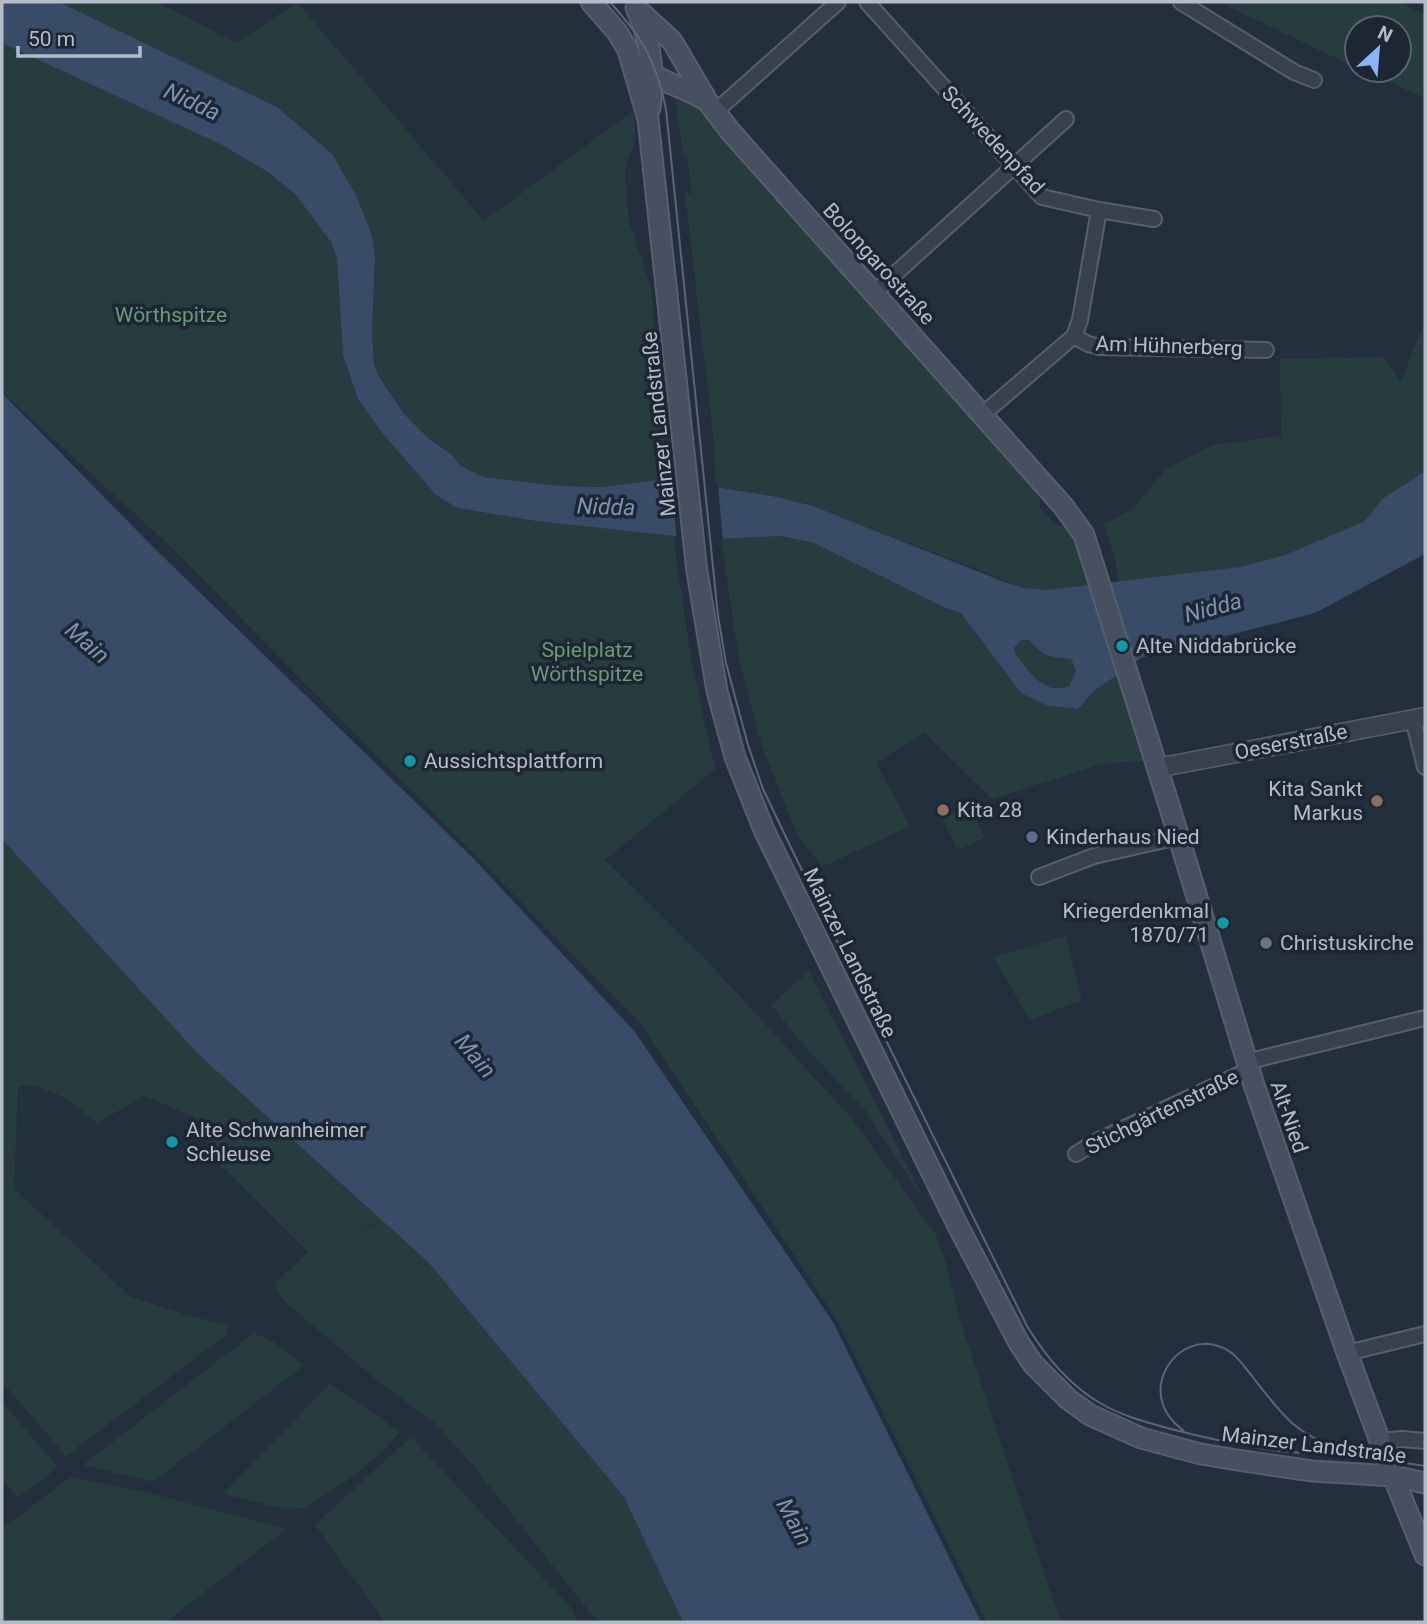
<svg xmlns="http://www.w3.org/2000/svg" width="1427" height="1624" viewBox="0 0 1427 1624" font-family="Roboto,sans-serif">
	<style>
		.green { fill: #263c3f }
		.water { fill: #394c67; fill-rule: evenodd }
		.pier { fill: #242f3e }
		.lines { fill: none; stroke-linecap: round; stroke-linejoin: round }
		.minor-casing { stroke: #565f6c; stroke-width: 18 }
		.tertiary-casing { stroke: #565f6c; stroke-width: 21 }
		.secondary-casing { stroke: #565f6c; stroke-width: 23 }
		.minor { stroke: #38414e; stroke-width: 14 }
		.tertiary { stroke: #38414e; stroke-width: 18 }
		.secondary { stroke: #465061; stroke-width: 19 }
		.tram { stroke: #5a6575; stroke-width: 2 }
		.culture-dot { fill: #0f9aa8; stroke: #1d2633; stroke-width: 2.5 }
		.education-dot { fill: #8d6e63; stroke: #1d2633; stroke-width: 2.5 }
		.service-dot { fill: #5c6f8a; stroke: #1d2633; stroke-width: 2.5 }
		.worship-dot { fill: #6b7280; stroke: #1d2633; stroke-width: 2.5 }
		.labels { text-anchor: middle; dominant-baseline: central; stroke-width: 7; stroke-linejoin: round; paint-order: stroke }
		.street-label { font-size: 21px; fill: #b4bcc9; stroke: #1d2633 }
		.park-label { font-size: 21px; fill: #6b9a76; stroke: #1d2633 }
		.poi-label { font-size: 21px; fill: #b4bcc9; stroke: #1d2633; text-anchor: start }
		.water-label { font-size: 23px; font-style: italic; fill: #7c92b1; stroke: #1d2633 }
	</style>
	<rect width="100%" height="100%" fill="#242f3e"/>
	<!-- green -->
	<path class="green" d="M59 2H157L236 43 297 2 484 221 633 111 635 131 634 146 626 162 625 176 629 222 651 287 667 479 603 487 560 486 483 477 461 466 451 454 428 438 404 414 379 377 372 353 375 257 332 154 277 107Z
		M1219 2H1398L1425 15V98L1363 70H1399V28H1357V68Z
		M2 43 222 145 268 172 295 194 316 220 331 242 337 257 343 355 358 399 383 434 435 494 457 508 536 521 673 536 691 659 715 769 605 860 711 965 853 1120 936 1235 946 1262 961 1324 1061 1622H987L837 1320 640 1023 169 545 2 392Z
		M677 96 693 101 708 116 881 313 1040 498V507L1055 524 1064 527 1070 533 1078 548 1089 586 1047 590 1025 588 813 506 772 496 715 486 714 443 685 194 692 193 687 153H683L675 97Z
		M1425 320V471L1382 499 1365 521 1285 555 1240 567 1119 582 1115 560 1104 524 1133 509 1165 470 1213 445 1281 436 1280 359 1384 357 1401 382Z
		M781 536 814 543 941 606 961 613 1021 693 1034 698 1078 709 1094 691 1116 674 1143 761 1101 764 992 799 924 732 876 763 910 826 822 867 797 834 762 746 739 661 721 539Z
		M1021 639 1029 640C1045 658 1048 656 1071 659L1076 670 1069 686C1043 696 1029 671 1015 653L1014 648Z
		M970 805 985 838 958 850 943 820Z
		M2 839 199 1055 381 1220 347 1235 382 1221 429 1263 624 1497 683 1622H598L471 1463 436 1424 377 1380 282 1299 274 1284 308 1252 217 1162 194 1117 144 1096 97 1123C75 1104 49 1083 18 1086L14 1189 131 1297 187 1315 227 1325V1334L66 1456 2 1382Z
		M1066 936 1082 1000 1030 1020 993 957Z
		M809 971 924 1200 865 1110 807 1049 771 1005Z
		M254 1333 275 1343 304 1365 153 1482 83 1465Z
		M330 1384 400 1432 383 1451 351 1478 305 1508 284 1509 223 1494Z
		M2 1402 58 1467 18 1498 2 1479Z
		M411 1437 571 1608 579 1622H385L315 1525Z
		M70 1477 146 1492 286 1529 166 1622H2V1529Z"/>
	<!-- water -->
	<path class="water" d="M2 2H59L277 107 332 154 357 197 372 236 375 257 372 335 374 364 379 377 404 414 428 438 451 454 461 466 483 477 560 486 602 487 667 479 772 496 813 506 1002 581 1025 588 1047 590 1240 567 1285 555 1365 521 1382 499 1425 471V554L1315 613 1141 658 1094 691 1078 709 1046 705 1021 693 961 613 941 606 814 543 781 536 721 539 673 536 536 521 457 508 435 494 383 434 358 399 343 355 337 257 331 242 296 195 268 172 222 145 2 43ZM1021 640H1029C1045 658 1048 656 1071 659L1076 670 1069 686C1043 696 1029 671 1015 653L1014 648Z
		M2 393 153 547 475 860 635 1032 833 1322 981 1622H683L624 1497 429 1263 199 1055 2 839Z"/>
	<!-- pier -->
	<path class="pier" d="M670 476 718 483 723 542 677 540Z"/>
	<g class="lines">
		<defs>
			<path id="minor" d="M867 2 1042 197 1099 210 1154 219
				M1181 2 1294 72 1314 80
				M715 112 838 2
				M874 293 1066 119
				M1074 336 1088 344 1100 347 1266 350
				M982 415 1074 336 1080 320 1099 210
				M1413 719 1425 767
				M1039 877 1094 856 1178 837
				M1246 1062 1425 1018
				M1076 1154 1099 1140 1249 1070
				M1347 1353 1425 1334
				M1382 1441 1402 1439 1425 1441"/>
			<path id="tertiary" d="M1157 768 1425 717"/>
			<path id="secondary" d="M591 2 617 32 628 50 648 119 697 572 717 691 735 757 764 830 957 1224 1019 1343 1033 1364 1068 1399 1090 1415 1141 1438 1201 1454 1237 1460 1312 1471 1393 1476 1425 1483
				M636 8 672 41 708 102 730 131 1064 507 1084 535 1169 805 1255 1088 1347 1353 1393 1476 1425 1555
				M636 8C651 40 655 73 650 108
				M644 68C659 82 687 88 707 101"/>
		</defs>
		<!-- minor casing -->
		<use href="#minor" class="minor-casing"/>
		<!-- tertiary casing -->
		<use href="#tertiary" class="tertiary-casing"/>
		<!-- secondary casing -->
		<use href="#secondary" class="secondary-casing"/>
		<!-- minor -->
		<use href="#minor" class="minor"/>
		<!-- tertiary -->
		<use href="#tertiary" class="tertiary"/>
		<!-- secondary -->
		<use href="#secondary" class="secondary"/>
		<!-- tram -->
		<path class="tram" d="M610 2C643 39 656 60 666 109L718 616 726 663 748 745 763 789 794 854 1027 1326C1046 1357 1069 1385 1100 1403 1122 1416 1146 1422 1171 1429 1202 1437 1233 1444 1265 1449 1319 1456 1372 1457 1425 1466
			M1183 1430C1133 1394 1176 1329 1221 1347 1235 1352 1243 1365 1252 1376 1280 1412 1296 1437 1342 1448"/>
	</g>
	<!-- markers -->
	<g class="culture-dot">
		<circle cx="1122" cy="646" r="7"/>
		<circle cx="410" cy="761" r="7"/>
		<circle cx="1223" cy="923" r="7"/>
		<circle cx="172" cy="1142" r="7"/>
	</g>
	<g class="education-dot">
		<circle cx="1377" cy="801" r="7"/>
		<circle cx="943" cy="810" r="7"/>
	</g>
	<circle class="service-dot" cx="1032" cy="837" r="7"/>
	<circle class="worship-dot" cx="1266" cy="943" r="7"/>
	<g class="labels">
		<!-- street labels -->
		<g class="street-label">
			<text transform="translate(993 140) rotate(47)">Schwedenpfad</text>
			<text transform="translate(879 264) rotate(48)">Bolongarostraße</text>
			<text transform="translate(1169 346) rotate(2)">Am Hühnerberg</text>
			<text transform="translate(659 424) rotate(-96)">Mainzer Landstraße</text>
			<text transform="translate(1291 742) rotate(-11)">Oeserstraße</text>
			<text transform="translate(850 953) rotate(64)">Mainzer Landstraße</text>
			<text transform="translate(1162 1112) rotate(-26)">Stichgärtenstraße</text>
			<text transform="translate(1289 1117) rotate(71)">Alt-Nied</text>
			<text transform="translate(1314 1445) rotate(7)">Mainzer Landstraße</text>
		</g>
		<!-- park labels -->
		<g class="park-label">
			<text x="171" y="315">Wörthspitze</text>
			<text x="587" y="650">Spielplatz<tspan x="587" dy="24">Wörthspitze</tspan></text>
		</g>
		<!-- poi labels -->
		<g class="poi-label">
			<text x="1136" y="646">Alte Niddabrücke</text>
			<text x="424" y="761">Aussichtsplattform</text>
			<text x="1363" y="789" text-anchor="end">Kita Sankt<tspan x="1363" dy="24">Markus</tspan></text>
			<text x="957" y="810">Kita 28</text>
			<text x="1046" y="837">Kinderhaus Nied</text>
			<text x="1209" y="911" text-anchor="end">Kriegerdenkmal<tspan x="1209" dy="24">1870/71</tspan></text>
			<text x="1280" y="943">Christuskirche</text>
			<text x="186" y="1130">Alte Schwanheimer<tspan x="186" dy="24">Schleuse</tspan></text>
		</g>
		<!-- water labels -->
		<g class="water-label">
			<text transform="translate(192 102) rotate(25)">Nidda</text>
			<text transform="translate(606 507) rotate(2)">Nidda</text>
			<text transform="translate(1213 608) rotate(-15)">Nidda</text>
			<text transform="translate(87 643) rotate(41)">Main</text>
			<text transform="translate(475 1056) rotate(50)">Main</text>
			<text transform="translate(794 1522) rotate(62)">Main</text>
		</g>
	</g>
	<!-- border -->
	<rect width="1427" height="1624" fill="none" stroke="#b4bcc9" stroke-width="7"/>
	<!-- north arrow -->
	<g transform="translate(1378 49) rotate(26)"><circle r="33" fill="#1d2633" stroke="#59626f" stroke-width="2"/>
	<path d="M0-5L12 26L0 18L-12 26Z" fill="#8ab4f8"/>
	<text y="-10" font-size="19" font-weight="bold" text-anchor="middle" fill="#b4bcc9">N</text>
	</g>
	<!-- scale -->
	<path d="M18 46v10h122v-10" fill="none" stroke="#b4bcc9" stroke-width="3.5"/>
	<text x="28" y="46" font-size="21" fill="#b4bcc9" stroke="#1d2633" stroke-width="5" paint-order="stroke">50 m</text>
</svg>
